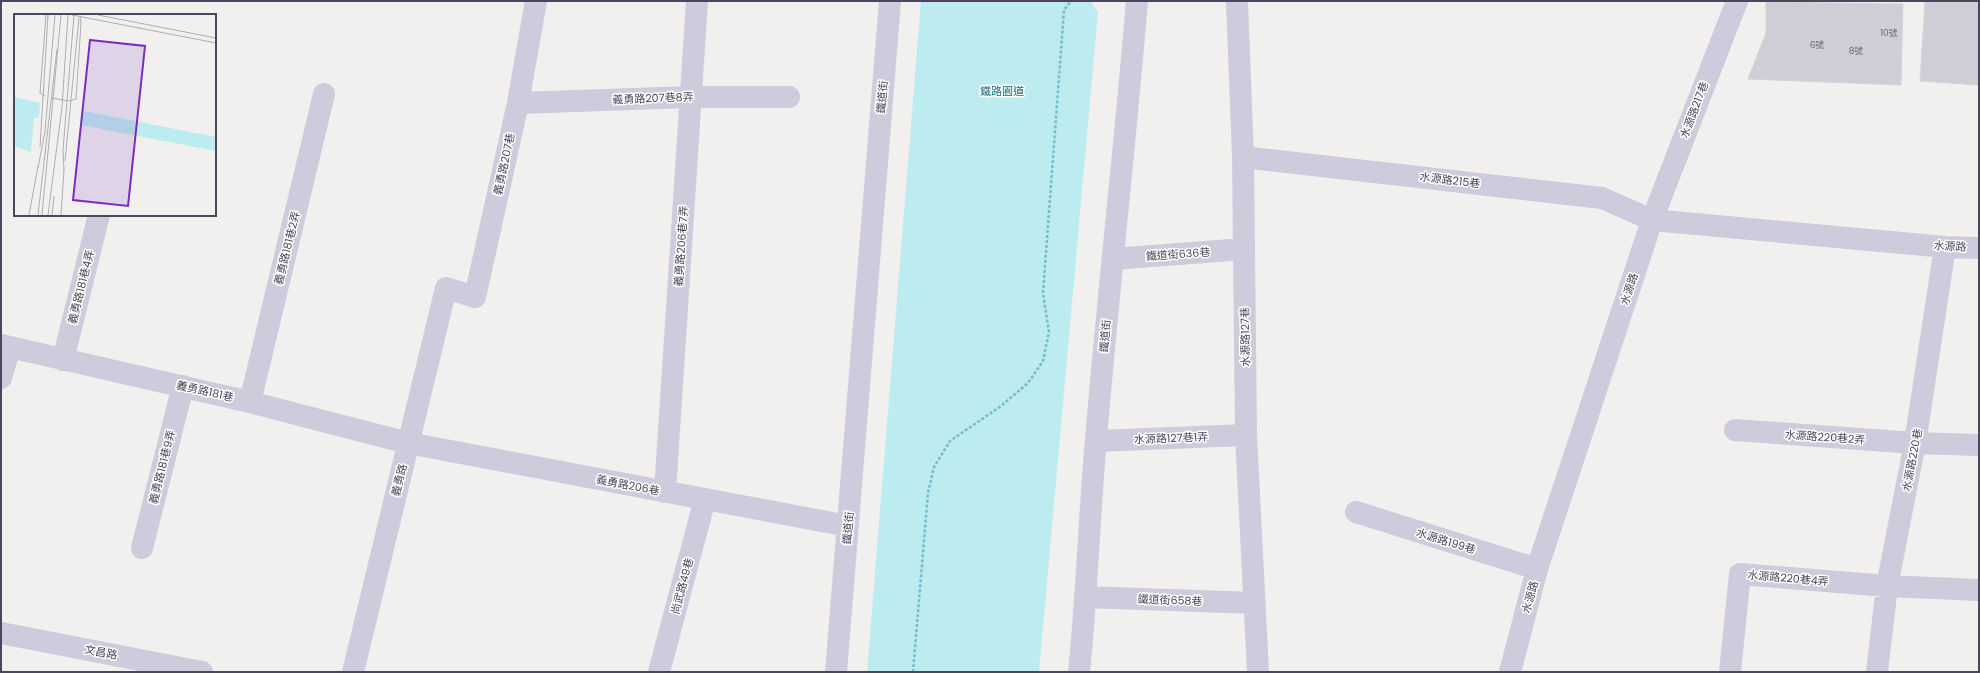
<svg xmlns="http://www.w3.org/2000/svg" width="1980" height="673" viewBox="0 0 1980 673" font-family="Poppins,'Noto Sans TC',sans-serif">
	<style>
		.green { fill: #bcecef }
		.building { fill: #d1cdd6; stroke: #d6d3da }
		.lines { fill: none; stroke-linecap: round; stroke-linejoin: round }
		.path { stroke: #74bdce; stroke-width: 2.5; stroke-dasharray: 3 2; stroke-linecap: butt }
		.minor { stroke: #cdcbdc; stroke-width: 22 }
		.labels { text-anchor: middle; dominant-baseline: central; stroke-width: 3; stroke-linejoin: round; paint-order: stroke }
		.number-label { font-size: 9px; fill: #6c687a }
		.park-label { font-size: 11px; fill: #166c7f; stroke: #fff }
		.street-label { font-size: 11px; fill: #4a465c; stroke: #fff }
		.inset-road { fill: none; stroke: #aeacb4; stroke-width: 1 }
		.view { fill: #7b2cbf; fill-opacity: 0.15; stroke: #7b2cbf; stroke-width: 2 }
		.inset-edge { fill: none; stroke: #4a465c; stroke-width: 2 }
	</style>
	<rect width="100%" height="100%" fill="#f1f0ef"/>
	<!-- green -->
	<path class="green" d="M921 1H1090L1098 12 1039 672H867Z"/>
	<!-- building -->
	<path class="building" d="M1925 1H1979V85L1920 81Z
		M1766 2 1903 4 1901 85 1748 79 1766 33Z"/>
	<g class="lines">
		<!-- path -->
		<path class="path" d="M913 672 928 493 934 467 950 441 1001 406 1028 383 1043 361 1049 332 1043 293 1064 10 1071 1"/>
		<!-- minor -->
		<path class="minor" d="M1237 1 1243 157 1246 435 1258 672
			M518 103 691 97H789
			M1243 157 1602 198 1652 220 1945 247 1979 248
			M1113 259 1244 249
			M1 345 250 402 408 443 848 526
			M63 360 99 215
			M1 378 10 347
			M250 402 324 94
			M1735 430 1915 443 1979 445
			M1096 441 1246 435
			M665 492 697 1
			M1356 512 1537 569
			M142 548 183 386
			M1085 597 1254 603
			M1 633 202 672
			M353 672 446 288 475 297 518 103 536 1
			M659 672 705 499
			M836 672 890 1
			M1079 672C1087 595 1089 517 1096 439 1108 293 1125 147 1137 1
			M1510 672 1537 569 1652 220 1737 1
			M1730 672 1740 574 1887 586 1979 590
			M1877 672 1887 586 1915 443 1945 247"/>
	</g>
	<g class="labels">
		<!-- number labels -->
		<g class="number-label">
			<text x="1889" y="33">10號</text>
			<text x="1817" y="45">6號</text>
			<text x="1856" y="51">8號</text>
		</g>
		<!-- park labels -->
		<g class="park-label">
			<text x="1002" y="91">鐵路園道</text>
		</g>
		<!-- street labels -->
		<g class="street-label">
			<text transform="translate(882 97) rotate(-85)">鐵道街</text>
			<text transform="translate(653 98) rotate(-2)">義勇路207巷8弄</text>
			<text transform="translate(1694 110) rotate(-69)">水源路217巷</text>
			<text transform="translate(504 164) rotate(-78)">義勇路207巷</text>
			<text transform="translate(1450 180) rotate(7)">水源路215巷</text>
			<text transform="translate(681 246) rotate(-86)">義勇路206巷7弄</text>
			<text transform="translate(1950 246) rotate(3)">水源路</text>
			<text transform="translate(287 248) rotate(-76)">義勇路181巷2弄</text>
			<text transform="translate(1178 254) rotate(-4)">鐵道街636巷</text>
			<text transform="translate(81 287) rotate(-76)">義勇路181巷4弄</text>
			<text transform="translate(1629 289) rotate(-72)">水源路</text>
			<text transform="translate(1105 336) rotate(-85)">鐵道街</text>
			<text transform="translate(1245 337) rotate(-91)">水源路127巷</text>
			<text transform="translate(205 391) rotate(13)">義勇路181巷</text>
			<text transform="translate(1825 437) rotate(4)">水源路220巷2弄</text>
			<text transform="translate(1171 438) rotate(-2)">水源路127巷1弄</text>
			<text transform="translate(1912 460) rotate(-79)">水源路220巷</text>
			<text transform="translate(162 467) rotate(-76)">義勇路181巷9弄</text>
			<text transform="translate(399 480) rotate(-76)">義勇路</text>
			<text transform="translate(628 485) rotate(11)">義勇路206巷</text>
			<text transform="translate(848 528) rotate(-85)">鐵道街</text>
			<text transform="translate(1446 541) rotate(17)">水源路199巷</text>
			<text transform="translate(1788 578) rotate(5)">水源路220巷4弄</text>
			<text transform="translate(682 586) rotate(-75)">尚武路49巷</text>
			<text transform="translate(1530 597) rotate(-75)">水源路</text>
			<text transform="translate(1170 600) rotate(2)">鐵道街658巷</text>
			<text transform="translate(101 652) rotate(11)">文昌路</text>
		</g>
	</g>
	<!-- overview -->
	<g transform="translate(14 14)">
		<rect width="202" height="202" fill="#f1f0ef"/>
		<path d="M0 83 26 89 25 104H20L17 138 0 132ZM70 97 202 123V137L67 111V99Z" fill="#bcecef"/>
		<path class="inset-road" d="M58 1 202 29M84 1 202 24M31 82 26 79 32 1M38 84 55 87 62 85 67 9 66 2M26 133 34 1M51 147 65 4M24 154 31 117 41 1M50 156 49 136 60 1M15 201 24 152M24 201 43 35M28 201 47 1M34 201 48 93 54 1M38 201 40 182M47 201 50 155"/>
		<path class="view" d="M76 26 131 32 114 192 59 186Z"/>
		<rect width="202" height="202" class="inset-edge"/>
	</g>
	<!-- border -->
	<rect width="1980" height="673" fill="none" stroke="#4a465c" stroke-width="4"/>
</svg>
